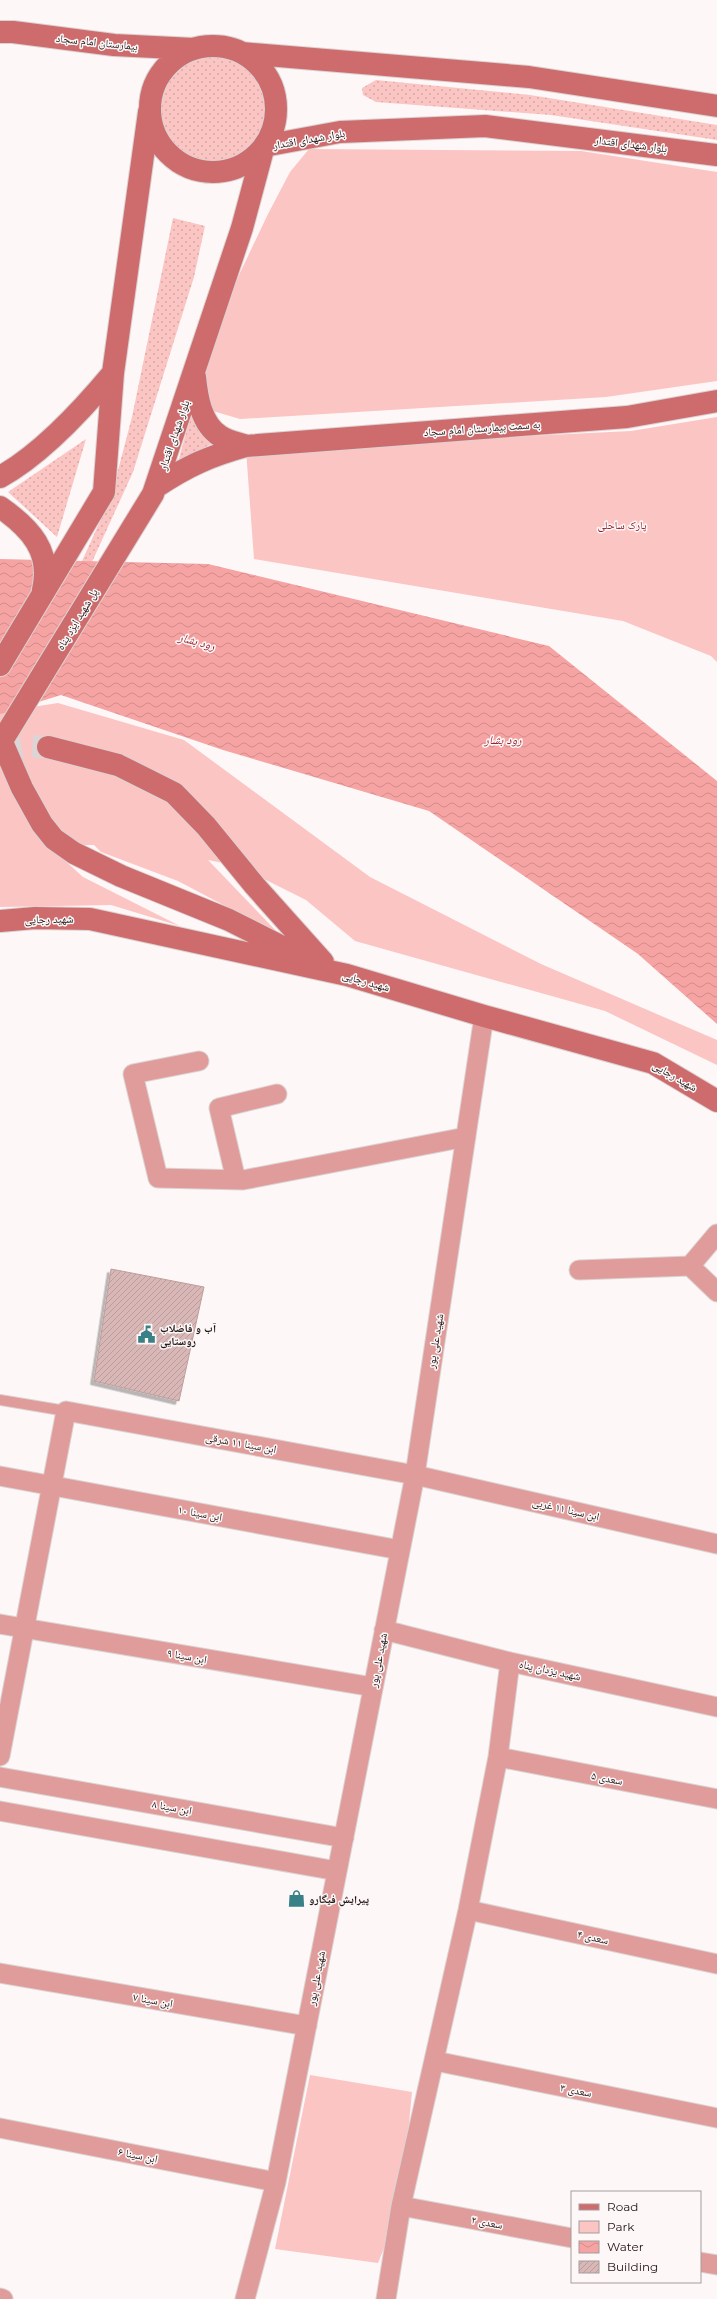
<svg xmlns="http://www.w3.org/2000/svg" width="717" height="2299" viewBox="0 0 717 2299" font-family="Montserrat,'Noto Naskh Arabic',sans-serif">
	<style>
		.grass { fill: url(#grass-dots) }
		.green { fill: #fbc5c4 }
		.water { fill: url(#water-waves) }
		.building { fill: url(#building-hatch); stroke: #bd9e9c; filter: url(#shadow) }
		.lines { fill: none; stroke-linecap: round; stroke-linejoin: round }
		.secondary-tunnel { stroke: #ddd5d5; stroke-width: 22; stroke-dasharray: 22 11; stroke-linecap: butt }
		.lane-casing { stroke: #dbd3d3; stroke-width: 12 }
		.street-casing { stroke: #dbd3d3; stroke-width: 21 }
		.secondary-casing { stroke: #dbd3d3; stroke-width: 24 }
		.lane { stroke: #e09c9a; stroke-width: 10 }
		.street { stroke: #e09c9a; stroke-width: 19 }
		.secondary { stroke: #ce6c6d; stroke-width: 22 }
		.labels { text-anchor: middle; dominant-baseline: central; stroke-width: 3; stroke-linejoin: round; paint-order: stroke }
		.street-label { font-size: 11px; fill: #211515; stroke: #fef7f7 }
		.park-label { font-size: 11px; fill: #921c2a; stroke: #fef7f7 }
		.poi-label { font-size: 11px; font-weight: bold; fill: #211515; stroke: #fef7f7; text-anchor: start }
		.water-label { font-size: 12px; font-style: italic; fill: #951f2c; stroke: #fef7f7 }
	</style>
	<defs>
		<pattern id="grass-dots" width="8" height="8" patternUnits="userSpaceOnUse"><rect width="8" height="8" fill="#fbc5c4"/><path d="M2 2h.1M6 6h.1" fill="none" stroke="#d7a8a8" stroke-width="1.8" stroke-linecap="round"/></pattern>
		<pattern id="water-waves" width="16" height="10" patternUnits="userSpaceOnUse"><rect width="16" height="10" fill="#f6a4a3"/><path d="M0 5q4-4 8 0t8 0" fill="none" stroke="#d38c8b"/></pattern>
		<pattern id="building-hatch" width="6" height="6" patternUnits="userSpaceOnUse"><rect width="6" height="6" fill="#d8b7b6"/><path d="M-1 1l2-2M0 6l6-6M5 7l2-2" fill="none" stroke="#b99c9c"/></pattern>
		<filter id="shadow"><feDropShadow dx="-3.5" dy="3.5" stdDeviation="0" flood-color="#0004"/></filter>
	</defs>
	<rect width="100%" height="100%" fill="#fef7f7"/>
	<!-- grass -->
	<path class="grass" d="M158 109a55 55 0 1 1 110 0a55 55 0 1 1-110 0Z
		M376 80 530 95 717 125V140L551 115 376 102 363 95 362 88Z
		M173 218 205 226 194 277 133 472 82 584 73 581 111 497 132 417Z
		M191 415 211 444 178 462Z
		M86 439 57 537 8 492Z"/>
	<!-- green -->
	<path class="green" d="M309 149 581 151 717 172V381L606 397 240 419 179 401 268 214 290 172Z
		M717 417V662L711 656 623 621 254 559 246 450 631 431Z
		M58 703 184 740 370 877 541 964 717 1040V1065L605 1011 355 941 306 900 238 866 208 860 280 935 178 881 101 852 94 845H58L50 847 83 877 180 926 111 905 0 907V712Z
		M310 2075 412 2092 401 2206 378 2263 275 2249Z"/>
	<!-- water -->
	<path class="water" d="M0 559 208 564 549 646 717 781V1024L638 954 429 811 223 750 61 695 0 714Z"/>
	<!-- building -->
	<path class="building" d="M111 1269 204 1287 179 1401 94 1381Z"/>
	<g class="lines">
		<!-- secondary-tunnel -->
		<path class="secondary-tunnel" d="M0 751 27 746 48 747"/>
		<defs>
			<path id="lane" d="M0 1400 66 1411"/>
			<path id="street" d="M199 1061 133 1074 158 1178 243 1180 466 1137
				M236 1180 219 1108 277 1094
				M717 1234 690 1266 717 1292
				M579 1270 690 1266
				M0 1476 400 1550
				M0 1624 373 1687
				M384 1630 510 1662 717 1707
				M0 1756 66 1411 415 1475 717 1544
				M498 1757 717 1799
				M0 1777 344 1838
				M0 1811 337 1871
				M468 1910 717 1964
				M0 1973 307 2026
				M435 2061 717 2118
				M0 2128 276 2182
				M401 2206 572 2238
				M700 2262 717 2265
				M0 2298 3 2299
				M245 2299 276 2182 415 1475 484 1016
				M386 2299 401 2206 468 1910 498 1757 510 1662"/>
			<path id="secondary" d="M0 32H13L114 45 194 49
				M150 109a63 63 0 1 1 126 0a63 63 0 1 1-126 0Z
				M242 53 529 77 717 106
				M195 377C197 397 201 424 220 436 227 441 238 443 246 446
				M0 477C42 454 83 409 113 373
				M156 487C187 466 210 456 246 446L627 417 717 401
				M0 507C30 528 52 551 43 590
				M0 665 104 492 113 373 149 112
				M2 742 22 788 42 824 54 839 74 853 121 876 229 920 302 957
				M0 744 153 494 242 228 264 146 340 132 485 126 717 155
				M48 747 118 765 174 793 206 826 255 886 323 962
				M0 921 35 918 90 919 347 975 484 1016 653 1063 717 1101"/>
		</defs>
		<!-- lane casing -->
		<use href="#lane" class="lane-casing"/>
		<!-- street casing -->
		<use href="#street" class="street-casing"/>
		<!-- secondary casing -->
		<use href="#secondary" class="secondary-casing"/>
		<!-- lane -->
		<use href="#lane" class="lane"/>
		<!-- street -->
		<use href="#street" class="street"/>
		<!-- secondary -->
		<use href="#secondary" class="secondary"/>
	</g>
	<!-- icons -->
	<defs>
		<symbol id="civic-bare" viewBox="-9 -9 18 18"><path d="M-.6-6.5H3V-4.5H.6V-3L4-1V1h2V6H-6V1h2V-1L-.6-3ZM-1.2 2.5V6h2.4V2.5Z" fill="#398186" stroke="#fef7f7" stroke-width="2.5" paint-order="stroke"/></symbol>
		<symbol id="shop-bare" viewBox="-9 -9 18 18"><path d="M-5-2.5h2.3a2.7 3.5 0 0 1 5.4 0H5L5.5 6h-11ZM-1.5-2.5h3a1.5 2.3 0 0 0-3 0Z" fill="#398186" stroke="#fef7f7" stroke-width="2.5" paint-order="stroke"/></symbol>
	</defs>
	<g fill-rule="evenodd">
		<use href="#civic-bare" x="134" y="1322" width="25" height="25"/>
		<use href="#shop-bare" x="284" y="1886" width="25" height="25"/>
	</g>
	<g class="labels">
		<!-- street labels -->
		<g class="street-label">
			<text transform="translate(97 42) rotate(6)">بیمارستان امام سجاد</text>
			<text transform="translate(309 139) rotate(-10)">بلوار شهدای اقتدار</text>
			<text transform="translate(631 144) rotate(7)">بلوار شهدای اقتدار</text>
			<text transform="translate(482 428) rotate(-4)">به سمت بیمارستان امام سجاد</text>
			<text transform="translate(174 435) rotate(-71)">بلوار شهدای اقتدار</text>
			<text transform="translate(77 619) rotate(-59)">پل شهید ایزد پناه</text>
			<text transform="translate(49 919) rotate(-1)">شهید رجایی</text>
			<text transform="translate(366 981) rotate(16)">شهید رجایی</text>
			<text transform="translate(675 1076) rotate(30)">شهید رجایی</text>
			<text transform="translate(435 1341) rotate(-81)">شهید علی پور</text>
			<text transform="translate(241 1443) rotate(10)">ابن سینا ۱۱ شرقی</text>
			<text transform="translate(566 1509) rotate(13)">ابن سینا ۱۱ غربی</text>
			<text transform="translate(200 1513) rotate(10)">ابن سینا ۱۰</text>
			<text transform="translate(187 1656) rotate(10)">ابن سینا ۹</text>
			<text transform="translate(378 1660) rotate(-79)">شهید علی پور</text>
			<text transform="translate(550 1670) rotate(12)">شهید یزدان پناه</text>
			<text transform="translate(607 1778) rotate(11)">سعدی ۵</text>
			<text transform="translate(172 1807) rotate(10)">ابن سینا ۸</text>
			<text transform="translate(593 1937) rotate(12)">سعدی ۴</text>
			<text transform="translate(316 1978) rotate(-79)">شهید علی پور</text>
			<text transform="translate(153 2000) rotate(10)">ابن سینا ۷</text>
			<text transform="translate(576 2090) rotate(11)">سعدی ۳</text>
			<text transform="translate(138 2155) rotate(11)">ابن سینا ۶</text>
			<text transform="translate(487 2222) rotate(11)">سعدی ۲</text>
		</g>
		<!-- park labels -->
		<g class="park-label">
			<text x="622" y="525">پارک ساحلی</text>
		</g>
		<!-- poi labels -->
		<g class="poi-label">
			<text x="160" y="1328">آب و فاضلاب<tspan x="160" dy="13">روستایی</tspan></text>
			<text x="309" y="1899">پیرایش فیگارو</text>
		</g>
		<!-- water labels -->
		<g class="water-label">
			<text transform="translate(197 641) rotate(15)">رود بشار</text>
			<text x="503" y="739">رود بشار</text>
		</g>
	</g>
	<!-- legend -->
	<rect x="571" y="2191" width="130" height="92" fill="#fef7f7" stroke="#a69d9d"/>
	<rect x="579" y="2204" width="20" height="6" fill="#ce6c6d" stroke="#a69d9d"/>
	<text x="607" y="2211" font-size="12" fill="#211515">Road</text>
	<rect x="579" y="2221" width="20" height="12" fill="#fbc5c4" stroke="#a69d9d"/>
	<text x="607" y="2231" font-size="12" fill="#211515">Park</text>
	<rect x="579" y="2241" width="20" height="12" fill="url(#water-waves)" stroke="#a69d9d"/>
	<text x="607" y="2251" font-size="12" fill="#211515">Water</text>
	<rect x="579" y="2261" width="20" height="12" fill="url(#building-hatch)" stroke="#a69d9d"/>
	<text x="607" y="2271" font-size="12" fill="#211515">Building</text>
</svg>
